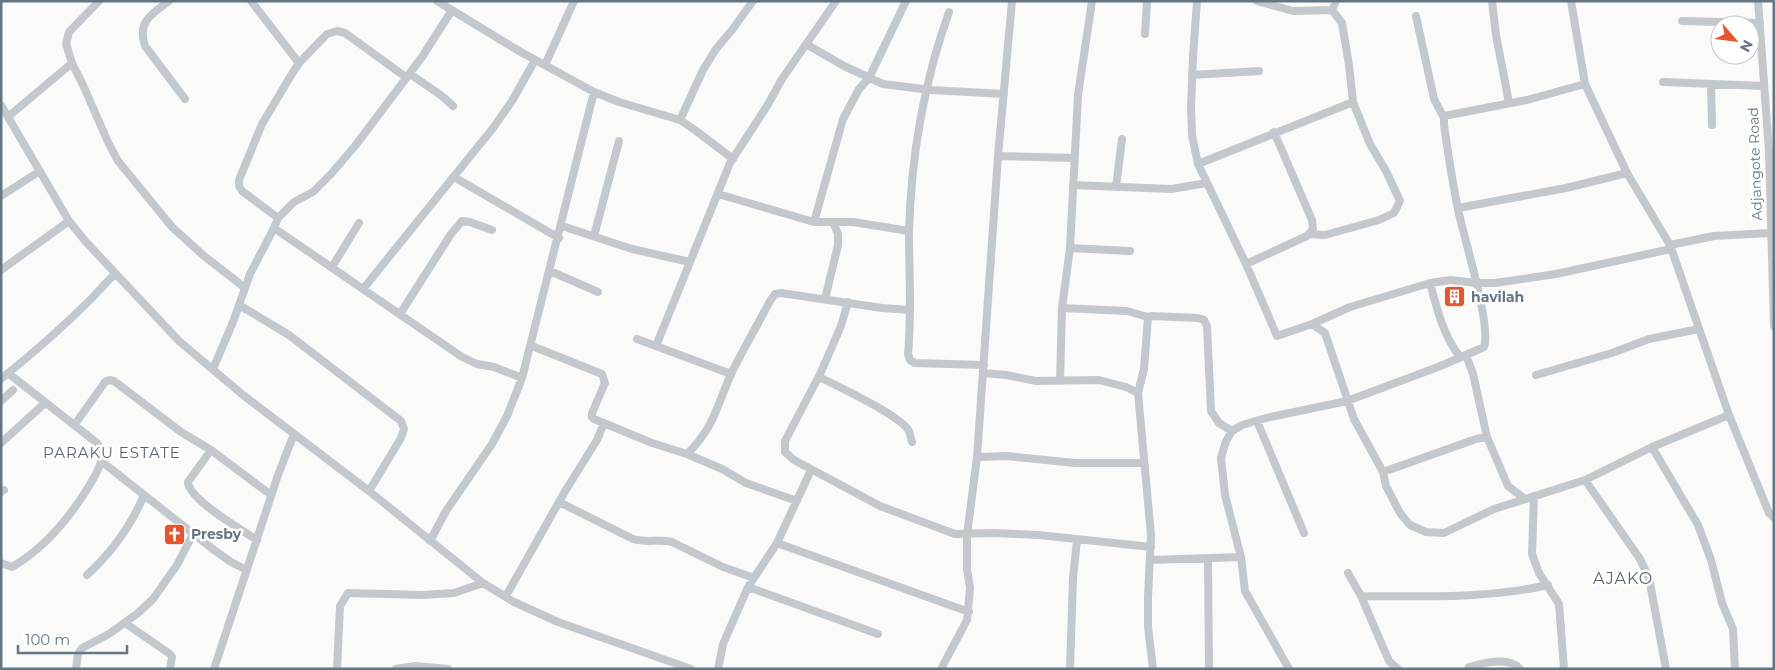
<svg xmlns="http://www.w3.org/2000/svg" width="1775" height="670" viewBox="0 0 1775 670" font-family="Montserrat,sans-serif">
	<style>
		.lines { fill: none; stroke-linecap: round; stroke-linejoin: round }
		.minor { stroke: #c3c8cc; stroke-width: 8 }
		.labels { text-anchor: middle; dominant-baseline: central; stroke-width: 5; stroke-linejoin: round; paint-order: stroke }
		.street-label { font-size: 14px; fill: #657683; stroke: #fff }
		.poi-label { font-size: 14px; font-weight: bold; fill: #657683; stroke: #fff; text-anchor: start }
		.neighbourhood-label { font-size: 15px; letter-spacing: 1px; fill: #57646e; stroke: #fff }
		.quarter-label { font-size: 16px; letter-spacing: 1px; fill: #57646e; stroke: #fff }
	</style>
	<rect width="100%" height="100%" fill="#fafaf8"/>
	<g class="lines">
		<!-- minor -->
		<path class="minor" d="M169 1C151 14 137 22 145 46L185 99
			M251 1 299 63
			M437 1 519 51 594 92 619 102 680 120 695 130 733 159
			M1197 1 1193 56 1191 107 1192 135 1198 164 1246 264 1277 336 1312 324 1350 307 1430 283 1451 280 1476 283H1495L1556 274 1671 249
			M1257 1 1293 11 1332 10
			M1492 1 1496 35 1509 103
			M1571 1 1585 84 1627 173 1670 245 1729 415 1769 513 1774 518
			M1758 1 1769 151 1774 326
			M949 12C924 82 911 158 909 232 909 273 912 314 908 354L910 360 915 363 984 365
			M1416 16 1434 99 1444 118
			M1682 21 1760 23
			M1145 34 1147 1
			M806 44 844 66 883 84 931 90 1004 94
			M72 63 83 85 108 142 118 161 172 227 204 256 244 287
			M545 65 574 1
			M410 74 442 96 453 106
			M1192 75 1259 71
			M1663 82 1764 86
			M1711 84 1712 125
			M1 105 69 221 86 242 179 341 243 395 369 491 483 583 514 602 558 622 691 669
			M9 116 72 63 66 44 69 32 99 1
			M680 120 703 70 716 49 732 30 753 1
			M998 156 1074 158
			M1198 164 1353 102
			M454 177 559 238
			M1073 185 1171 189 1207 183
			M1116 187 1122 139
			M718 194 814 222H853L909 231
			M1 196 40 171
			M1458 208 1566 188 1627 173
			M278 218 242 191 239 186V180L262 124 290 77 299 63 327 34 337 31 345 33 407 78
			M814 222 843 119 859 89 869 78 906 1
			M562 226 632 249 690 262
			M274 228 462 357 477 364 494 367 522 378
			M1309 234 1325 235 1379 220 1394 213 1400 201 1386 171 1370 144 1353 102 1349 65 1342 23 1332 10 1336 1
			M594 236 619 141
			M1670 245 1714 236 1770 233
			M1070 248 1130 251
			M1246 264 1307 236 1313 229 1312 220 1274 132
			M332 267 359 223
			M1 270 69 221
			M550 271 598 292
			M1430 283C1437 309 1443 335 1460 357
			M363 289 493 128 512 101 535 60
			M825 299 838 245V234L833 222
			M848 302 841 326 821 372 785 441V452L794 460 880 506 955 534 993 533 1039 535 1151 547
			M239 305 289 335 401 421 404 429 401 438 369 491
			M1062 308 1127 311 1148 317
			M400 314 451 234 462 221 470 222 492 230
			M1312 324 1325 333 1354 419 1383 472 1386 486 1400 513 1410 525 1426 532 1444 533 1494 509 1585 480 1652 447 1729 415
			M637 339 731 374
			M532 346 602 374 605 383 592 413V417L594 419 652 443 687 454 722 469 746 483 797 501
			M656 346 730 163 767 106 782 79 836 1
			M1466 355 1484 347C1492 327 1463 235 1458 209 1452 181 1448 153 1444 125V116L1527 100 1585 84
			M213 369 233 322 250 274 274 228 278 218 294 202 313 192 331 174 355 146 422 57 452 10
			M983 373 1006 375 1036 381 1099 380 1126 387 1138 393
			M1536 375 1612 353 1649 339 1699 329
			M819 377C837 386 900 415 909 431 910 434 911 439 912 442
			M1 379C32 354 63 327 91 299 99 291 106 282 115 274
			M1060 381 1062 308 1070 248 1078 95 1092 1
			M1 401 13 390
			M1257 421 1304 533
			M75 424 105 382 109 380 114 381 181 432 211 450 271 495
			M1 443 45 403
			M1652 447 1698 525 1711 560 1722 603 1733 629 1735 669
			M211 450 188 482C188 499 242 530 257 540
			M687 454C716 426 717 403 733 370 745 346 758 324 770 301L775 294 781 293 882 308 910 310
			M977 457 1007 456 1075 463H1144
			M101 461 214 550 231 562 247 570
			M1383 472 1476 439 1487 437
			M1585 480 1640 559 1649 578 1666 669
			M1 492 4 490
			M1534 496 1532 554 1539 573 1559 604 1564 669
			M559 502 633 539C646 543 658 539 672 542L723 567 754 578
			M430 541 446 511 492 444 507 416 522 378 594 92
			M777 543 969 612
			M1208 559 1209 669
			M1151 560 1241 557
			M1 563 12 567C45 548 70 517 89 486 96 474 108 457 97 443L8 373
			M1348 573 1361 596 1389 661 1398 669
			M87 575C112 552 131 526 144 495
			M748 587 878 634
			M506 596 564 493 597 440 604 423
			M1361 596C1424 596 1487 599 1548 585
			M125 623 170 654 172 657 170 669
			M76 669 78 654 82 648 109 634 138 613 153 599 177 565 193 534
			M214 669 278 475 294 434
			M337 669 340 606 348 593 422 595 454 593 483 583
			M396 669 415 666 448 669
			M718 669 723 644 748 587 777 543 811 470
			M941 669 967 620 970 588 967 569V535L977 457 998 156 1012 1
			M1070 669 1073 578 1077 540
			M1153 669 1148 627V597L1151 535 1138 393 1144 369 1148 317 1151 316 1198 318 1204 320 1207 326 1211 411 1219 423 1232 431
			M1289 669 1245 591 1241 557 1225 495 1221 458 1226 441 1232 431 1242 425 1266 418 1347 401 1438 367 1466 355 1473 374 1487 437 1508 486 1525 499
			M1468 669 1469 667C1483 663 1509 656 1520 669"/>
	</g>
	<!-- icons -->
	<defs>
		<symbol id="building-square" viewBox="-11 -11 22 22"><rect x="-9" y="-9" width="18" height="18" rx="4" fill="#e4572e" stroke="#fff"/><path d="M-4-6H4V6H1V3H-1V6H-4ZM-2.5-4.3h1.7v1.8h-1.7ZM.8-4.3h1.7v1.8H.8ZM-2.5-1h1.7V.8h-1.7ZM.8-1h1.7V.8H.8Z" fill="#fff"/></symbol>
		<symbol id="church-square" viewBox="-11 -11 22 22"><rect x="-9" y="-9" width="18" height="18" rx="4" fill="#e4572e" stroke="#fff"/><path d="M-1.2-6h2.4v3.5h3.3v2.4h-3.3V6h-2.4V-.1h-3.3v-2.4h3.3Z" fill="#fff"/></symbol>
	</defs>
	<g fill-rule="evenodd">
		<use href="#building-square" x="1442" y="284" width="25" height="25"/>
		<use href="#church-square" x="162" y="522" width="25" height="25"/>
	</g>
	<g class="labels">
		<!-- street labels -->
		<g class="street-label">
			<text transform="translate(1755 164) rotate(-92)">Adjangote Road</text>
		</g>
		<!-- poi labels -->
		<g class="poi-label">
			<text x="1471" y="297">havilah</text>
			<text x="191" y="534">Presby</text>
		</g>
		<!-- neighbourhood labels -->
		<g class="neighbourhood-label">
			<text x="112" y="452">PARAKU ESTATE</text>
		</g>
		<!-- quarter labels -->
		<g class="quarter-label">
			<text x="1623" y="578">AJAKO</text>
		</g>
	</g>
	<!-- border -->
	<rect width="1775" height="670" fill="none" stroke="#657683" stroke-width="5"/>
	<!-- north arrow -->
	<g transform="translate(1735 40) rotate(118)"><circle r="24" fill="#ffffff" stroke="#c1c8cd"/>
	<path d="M0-4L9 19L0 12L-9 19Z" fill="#e4572e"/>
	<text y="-8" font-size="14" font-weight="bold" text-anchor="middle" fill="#657683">N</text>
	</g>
	<!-- scale -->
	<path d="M18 645v8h109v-8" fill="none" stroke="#657683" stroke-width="2.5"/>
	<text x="25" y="645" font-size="15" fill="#657683" stroke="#ffffff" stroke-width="4" paint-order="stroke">100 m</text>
</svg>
